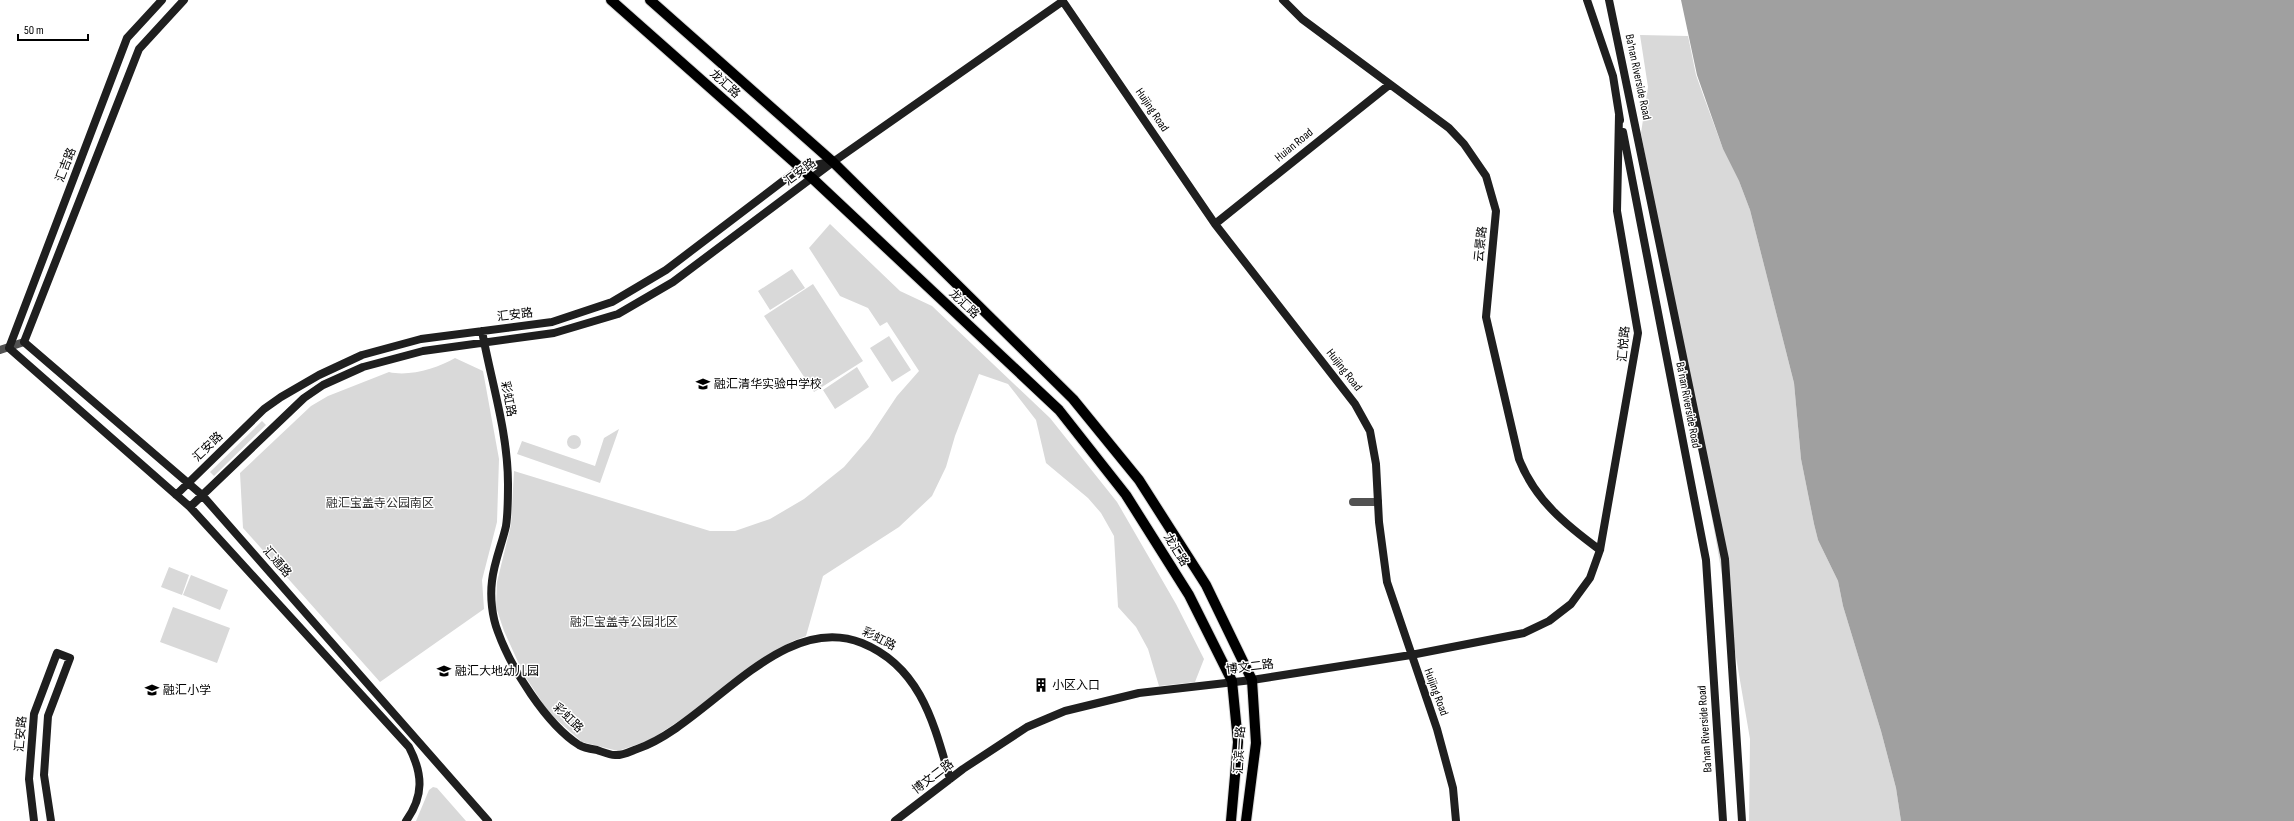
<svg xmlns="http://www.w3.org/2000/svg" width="2294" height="821" viewBox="0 0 2294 821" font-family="'Sofia Sans Condensed','Noto Sans SC',sans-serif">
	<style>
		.green { fill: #d9d9d9 }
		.water { fill: #a0a0a0 }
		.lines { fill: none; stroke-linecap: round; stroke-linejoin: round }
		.primary-casing { stroke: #dbdbdb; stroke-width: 12 }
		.street { stroke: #525252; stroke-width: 8 }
		.secondary { stroke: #1f1f1f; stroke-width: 8 }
		.primary { stroke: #000; stroke-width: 10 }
		.labels { text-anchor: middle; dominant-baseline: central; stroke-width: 3; stroke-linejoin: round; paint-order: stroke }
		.street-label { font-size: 12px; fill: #000; stroke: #fff }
		.poi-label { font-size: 12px; fill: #000; stroke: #fff; text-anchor: start }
		.park-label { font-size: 12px; fill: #303030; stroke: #fff }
	</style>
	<rect width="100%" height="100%" fill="#fff"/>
	<!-- green -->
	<path class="green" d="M1640 35 1688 36 1696 75 1705 100 1723 149 1739 181 1750 210 1794 383 1801 459 1814 524 1818 540 1838 581 1843 606 1881 731 1896 788 1901 821H1749L1750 739 1717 546 1641 133 1648 87Z
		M830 224 900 291 932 306 1050 418 1117 502 1176 604 1204 659 1195 682 1159 686 1148 649 1136 627 1118 607 1114 536 1101 513 1088 498 1046 463 1036 420 1008 384 979 374 955 436 946 467 932 496 899 527 823 576 806 636 793 641 760 660 685 717 650 740 618 751 582 742 549 713 523 673 504 631 496 607 497 582 511 525 514 471 710 531H735L770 519 804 499 844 467 869 438 897 396 919 371 887 322 880 326 868 308 840 296 809 248Z
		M792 269 805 288 770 310 758 291Z
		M813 284 863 361 814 392 764 316Z
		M889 336 911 370 892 382 870 348Z
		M455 358 483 371 499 459 497 522 482 580 484 609 380 682 243 528 240 473 311 406 328 396 389 372C409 377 438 368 455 358Z
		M857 367 869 387 835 409 823 390Z
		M262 421 266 425 214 476 210 472Z
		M619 429 600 483 517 454 522 441 595 466 604 438Z
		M567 442a7 7 0 1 1 14 0a7 7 0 1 1-14 0Z
		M169 567 189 575 182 595 161 587Z
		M191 575 228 590 220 610 183 595Z
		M173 607 230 628 217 663 160 642Z
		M433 787 437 788 466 821H416L429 790Z"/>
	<!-- water -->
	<path class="water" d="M1681 0H2294V821H1901L1896 788 1881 731 1843 606 1838 581 1818 540 1814 524 1801 459 1794 383 1750 210 1739 181 1723 149 1697 75Z"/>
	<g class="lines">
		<defs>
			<path id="primary" d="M611 0 812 178 1059 410 1126 495 1189 595 1232 681 1238 742 1231 821
				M650 0 833 162 1073 399 1139 480 1206 585 1252 680 1256 743 1246 821"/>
		</defs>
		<!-- primary casing -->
		<use href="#primary" class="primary-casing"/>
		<!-- street -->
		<path class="street" d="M0 350 24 342
			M1353 502H1378"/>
		<!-- secondary -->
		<path class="secondary" d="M162 0 127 38 9 348 190 507 409 747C423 774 424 796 406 821
			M184 0 139 49 24 342 202 495 488 821
			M1062 0 1215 224 1355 404 1370 431 1376 464 1379 522 1387 582 1437 729 1453 788 1456 821
			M1283 0 1302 19 1449 128 1464 144 1486 176 1496 211 1486 317 1519 459C1535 500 1566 525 1600 550
			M1587 0 1613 76 1620 120
			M1609 0 1725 559 1742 821
			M1623 132 1706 560 1723 821
			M1215 224 1389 85
			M482 331C491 381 508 432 508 484 508 497 508 513 506 526 502 544 494 562 492 581 490 597 492 617 498 632 511 668 546 724 579 745 584 748 591 749 597 750 603 752 609 755 615 755 622 756 631 751 637 749 708 725 780 610 862 643 921 667 934 724 950 779
			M176 495 264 409 281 397 319 375 362 355 421 339 552 322 612 302 666 270 800 168 830 162
			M190 507 304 398 323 385 363 367 423 351 554 333 618 314 673 282 833 162 1063 1
			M34 821 29 779 34 714 57 653 70 658 48 716 44 775 51 821
			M895 821 963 769 1027 727 1065 711 1139 693 1252 680 1411 655 1524 633 1549 621 1571 604 1590 578 1600 550 1638 333 1617 211 1619 115"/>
		<!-- primary -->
		<use href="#primary" class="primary"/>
	</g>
	<!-- icons -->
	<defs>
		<symbol id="school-bare" viewBox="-9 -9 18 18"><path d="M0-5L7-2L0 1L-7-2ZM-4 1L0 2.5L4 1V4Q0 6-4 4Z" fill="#000" stroke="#fff" stroke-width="2.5" paint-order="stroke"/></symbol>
		<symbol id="building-bare" viewBox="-9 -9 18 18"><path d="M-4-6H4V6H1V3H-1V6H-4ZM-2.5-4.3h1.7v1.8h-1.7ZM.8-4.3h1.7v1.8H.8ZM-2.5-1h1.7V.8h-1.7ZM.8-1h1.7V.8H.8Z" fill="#000" stroke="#fff" stroke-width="2.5" paint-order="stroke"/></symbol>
	</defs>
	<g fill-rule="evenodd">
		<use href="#school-bare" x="693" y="374" width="20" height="20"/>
		<use href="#school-bare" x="434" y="661" width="20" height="20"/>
		<use href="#building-bare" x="1031" y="675" width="20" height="20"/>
		<use href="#school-bare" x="142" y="680" width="20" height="20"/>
	</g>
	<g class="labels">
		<!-- street labels -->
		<g class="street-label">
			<text transform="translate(1638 77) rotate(78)">Ba'nan Riverside Road</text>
			<text transform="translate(725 84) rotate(42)">龙汇路</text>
			<text transform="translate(1152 110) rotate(56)">Huijing Road</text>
			<text transform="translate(1294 145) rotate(-39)">Huian Road</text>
			<text transform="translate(66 165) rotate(-69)">汇吉路</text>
			<text transform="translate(800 172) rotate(-37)">汇安路</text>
			<text transform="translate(1481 244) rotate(-84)">云景路</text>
			<text transform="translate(964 304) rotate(43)">龙汇路</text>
			<text transform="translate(515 315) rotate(-7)">汇安路</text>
			<text transform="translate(1624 344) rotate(-85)">汇悦路</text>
			<text transform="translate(1344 370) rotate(52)">Huijing Road</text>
			<text transform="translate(508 399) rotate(79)">彩虹路</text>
			<text transform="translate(1688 405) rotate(79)">Ba'nan Riverside Road</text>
			<text transform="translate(208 447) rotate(-44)">汇安路</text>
			<text transform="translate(1176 550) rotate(58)">龙汇路</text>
			<text transform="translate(277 562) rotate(49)">汇通路</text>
			<text transform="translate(879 639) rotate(27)">彩虹路</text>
			<text transform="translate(1250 667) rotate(-7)">博文二路</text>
			<text transform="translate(1436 692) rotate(70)">Huijing Road</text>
			<text transform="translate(568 718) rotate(44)">彩虹路</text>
			<text transform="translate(1705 729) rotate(-94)">Ba'nan Riverside Road</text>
			<text transform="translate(21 734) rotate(-85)">汇安路</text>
			<text transform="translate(1240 750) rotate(-87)">汇滨一路</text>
			<text transform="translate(933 777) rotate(-37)">博文二路</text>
		</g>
		<!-- poi labels -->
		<g class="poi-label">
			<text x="714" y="384">融汇清华实验中学校</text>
			<text x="455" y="671">融汇大地幼儿园</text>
			<text x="1052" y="685">小区入口</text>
			<text x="163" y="690">融汇小学</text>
		</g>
		<!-- park labels -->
		<g class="park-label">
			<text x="380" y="503">融汇宝盖寺公园南区</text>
			<text x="624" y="622">融汇宝盖寺公园北区</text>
		</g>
	</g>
	<!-- scale -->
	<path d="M18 34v6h70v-6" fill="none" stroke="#000000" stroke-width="2"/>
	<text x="24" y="34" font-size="12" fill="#000000" stroke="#ffffff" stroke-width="3" paint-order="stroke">50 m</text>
</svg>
